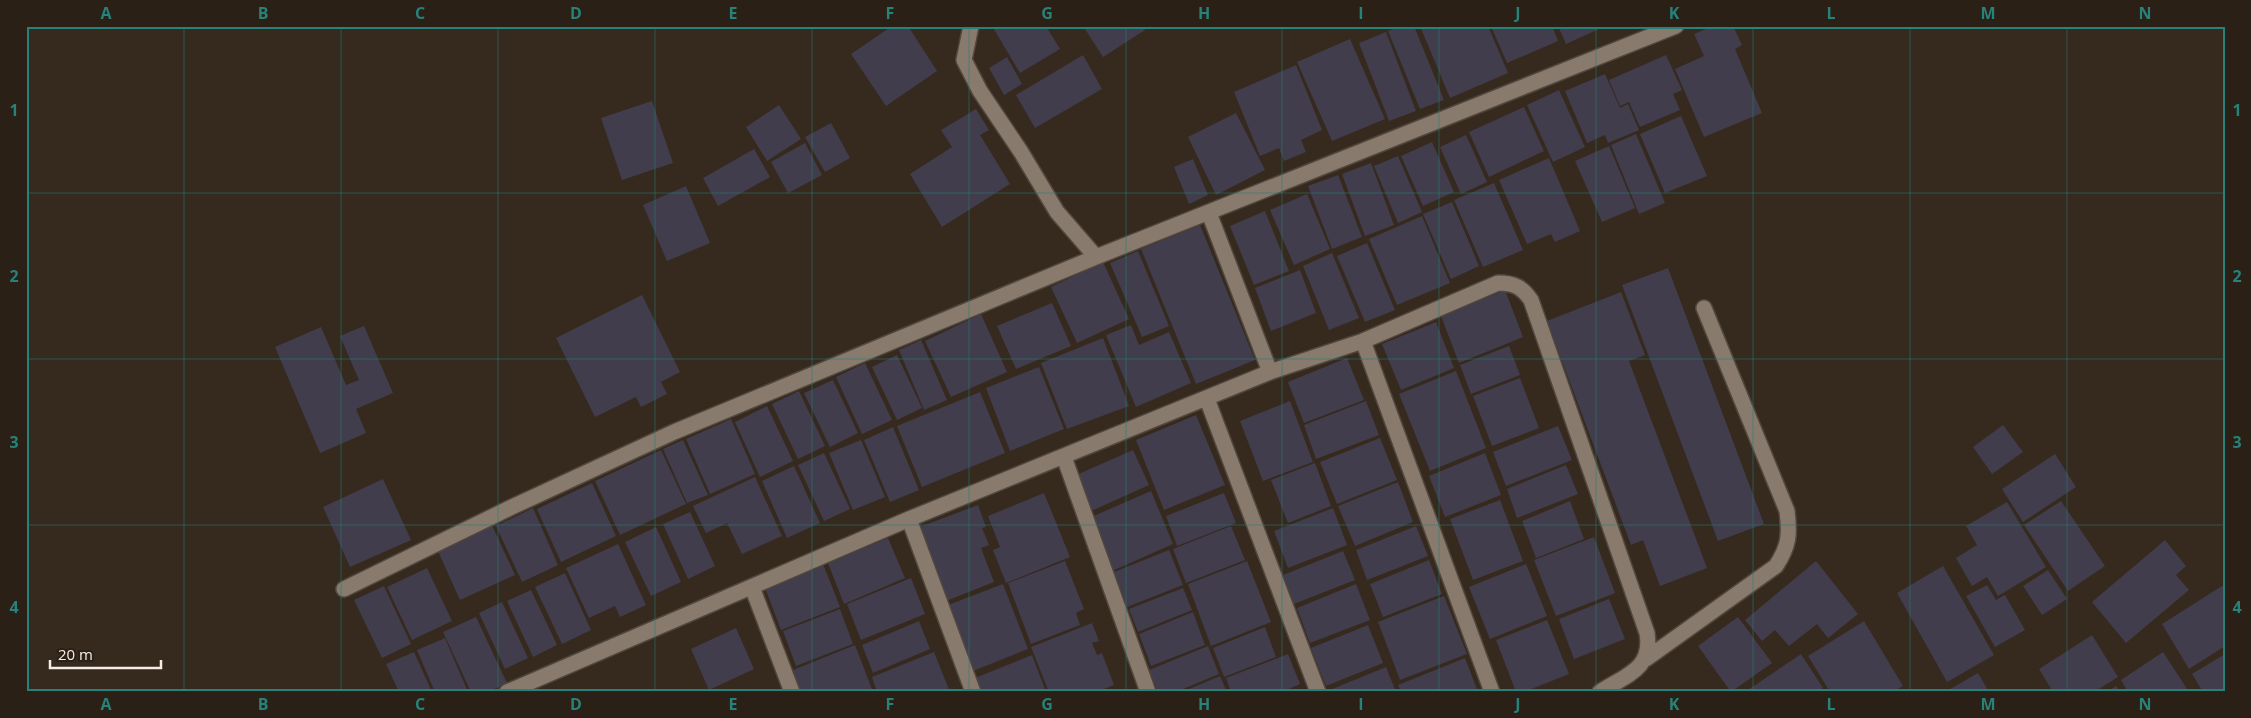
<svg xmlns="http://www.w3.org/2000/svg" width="2251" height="718" viewBox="0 0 2251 718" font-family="'Open Sans',sans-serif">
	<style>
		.building { fill: #413d4d }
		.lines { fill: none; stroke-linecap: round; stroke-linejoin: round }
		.minor-casing { stroke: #51473d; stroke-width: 18 }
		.minor { stroke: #887a6d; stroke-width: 15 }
		.grid { fill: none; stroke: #26827a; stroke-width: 1; stroke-opacity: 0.55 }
		.neatline { fill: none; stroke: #26827a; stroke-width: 2 }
		.grid-label { font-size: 16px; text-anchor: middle; font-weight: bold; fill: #26827a }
	</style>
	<rect width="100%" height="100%" fill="#36291e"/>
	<!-- building -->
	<path class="building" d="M892 26H908L937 71 886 106 851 54Z
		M992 26H1046L1060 49 1020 73Z
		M1083 26H1143L1145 30 1103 57Z
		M1400 26H1414L1444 100 1420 109 1388 31Z
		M1420 26H1488L1508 73 1450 98Z
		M1491 26H1552L1558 41 1507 63Z
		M1558 26H1598L1599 29 1566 44Z
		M1713 26H1733L1742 45 1735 49 1762 113 1704 137 1675 69 1704 56 1694 34Z
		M1386 32 1416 111 1389 121 1359 43Z
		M1350 39 1385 119 1332 141 1297 62Z
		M1083 55 1102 89 1035 128 1016 95Z
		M1666 55 1682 90 1673 94 1680 110 1640 127 1629 102 1620 106 1609 80Z
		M1007 57 1022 84 1004 95 989 68Z
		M1296 65 1322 130 1301 140 1306 152 1284 161 1279 148 1260 156 1234 92Z
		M1605 74 1620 108 1628 104 1639 130 1608 143 1605 135 1587 143 1565 91Z
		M1559 90 1585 147 1553 162 1527 105Z
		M652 101 673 163 622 180 601 118Z
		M779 105 801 139 767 161 746 127Z
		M1524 107 1544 151 1489 177 1469 132Z
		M976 109 989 130 980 135 1010 184 942 227 910 174 952 147 941 130Z
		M1236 113 1265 170 1216 195 1188 137Z
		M1681 116 1707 176 1665 193 1640 134Z
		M831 123 850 158 825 172 805 137Z
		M1636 134 1665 203 1639 214 1611 145Z
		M1466 135 1487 182 1461 194 1440 147Z
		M1432 142 1454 192 1423 206 1401 156Z
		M805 143 822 175 788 193 771 162Z
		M1609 146 1635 208 1602 222 1575 161Z
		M754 149 770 177 718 206 703 178Z
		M1398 156 1422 212 1398 223 1374 166Z
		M1549 158 1580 231 1555 242 1551 234 1527 244 1499 180Z
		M1193 159 1208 195 1189 204 1174 167Z
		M1371 163 1394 225 1365 236 1342 174Z
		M1338 175 1362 237 1332 249 1308 186Z
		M1494 183 1523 250 1483 267 1454 200Z
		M686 186 710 243 667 261 643 205Z
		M1307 194 1330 249 1294 265 1270 210Z
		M1452 202 1479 266 1451 279 1423 214Z
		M1265 211 1289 271 1254 285 1230 226Z
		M1422 216 1450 283 1397 305 1369 239Z
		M1200 225 1255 360 1196 384 1141 249Z
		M1367 243 1395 310 1365 322 1337 256Z
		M1138 251 1169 326 1142 337 1110 263Z
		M1332 253 1359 318 1329 330 1303 266Z
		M1103 262 1129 319 1077 343 1051 287Z
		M1668 268 1764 524 1718 541 1622 285Z
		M1300 270 1316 313 1271 331 1255 288Z
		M1505 290 1523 337 1459 363 1441 316Z
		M1621 292 1645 355 1629 361 1707 568 1660 586 1643 540 1631 545 1547 321Z
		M642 295 680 372 661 382 667 394 641 407 636 397 595 417 556 338Z
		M1052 303 1071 346 1016 369 997 326Z
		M981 314 1007 372 951 397 925 341Z
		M1436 322 1454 368 1401 390 1382 344Z
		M1131 325 1139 345 1169 332 1191 383 1136 407 1106 335Z
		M364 326 393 393 356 409 366 433 320 453 275 347 321 327 346 385 359 380 340 336Z
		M1103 338 1129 406 1067 429 1041 363Z
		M921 340 947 400 924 410 899 350Z
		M1509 346 1520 375 1471 394 1460 365Z
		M897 355 922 408 897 420 872 367Z
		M1347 358 1364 400 1304 423 1288 382Z
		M865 363 892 420 862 434 836 377Z
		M1039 367 1064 429 1010 451 986 388Z
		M1456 371 1486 448 1430 471 1399 394Z
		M1520 378 1539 428 1492 446 1473 396Z
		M833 380 858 433 830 447 804 393Z
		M799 391 825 446 798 459 772 404Z
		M980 392 1005 453 922 487 897 426Z
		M1290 401 1313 462 1263 481 1240 421Z
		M1366 401 1379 435 1316 459 1304 425Z
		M767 406 793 461 760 477 735 422Z
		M1196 415 1225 485 1164 510 1136 440Z
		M731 419 755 474 710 494 686 439Z
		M2003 425 2023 452 1992 474 1973 447Z
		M1558 426 1572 460 1506 486 1493 452Z
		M893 427 919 490 890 502 864 440Z
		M1380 438 1397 480 1337 504 1320 462Z
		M683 440 708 495 687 503 663 449Z
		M861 440 885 497 853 510 829 453Z
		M661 450 686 504 620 535 595 481Z
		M1133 450 1149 485 1089 512 1074 476Z
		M824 453 850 509 824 521 798 465Z
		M1485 453 1501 495 1445 517 1429 476Z
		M2055 454 2076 487 2023 522 2002 489Z
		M1315 463 1331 506 1288 523 1271 480Z
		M1566 465 1578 494 1517 518 1507 489Z
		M794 466 820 523 787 538 762 481Z
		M755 477 782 536 742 554 727 523 706 533 693 506Z
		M383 479 411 540 350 567 323 507Z
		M1398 482 1413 522 1355 546 1338 506Z
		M592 483 616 536 561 562 537 509Z
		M1151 491 1173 544 1112 571 1089 518Z
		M1044 493 1070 557 1006 583 993 550 1000 547 988 516Z
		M1224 493 1236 523 1177 546 1166 516Z
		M1500 500 1523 561 1473 580 1450 519Z
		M1570 501 1584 539 1536 558 1522 521Z
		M2061 501 2105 566 2068 591 2024 525Z
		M2007 502 2046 567 1998 596 1987 577 1972 586 1956 558 1977 545 1966 526Z
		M978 505 986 527 982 528 989 545 981 548 994 582 946 601 917 528Z
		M533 508 558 565 522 582 496 526Z
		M1333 508 1347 545 1288 568 1274 531Z
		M690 512 715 566 688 579 663 524Z
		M491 523 515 575 460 600 437 549Z
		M1231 526 1245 560 1186 583 1173 549Z
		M1416 526 1428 556 1367 580 1356 550Z
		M656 527 681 582 651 596 625 542Z
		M1594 537 1615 593 1556 616 1534 560Z
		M888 538 905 578 844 604 828 563Z
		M2165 540 2186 566 2176 575 2189 590 2126 643 2092 602Z
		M618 544 646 605 620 617 615 606 589 618 566 568Z
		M1169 550 1183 585 1127 607 1114 572Z
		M1343 551 1355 580 1294 604 1283 575Z
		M1429 560 1442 594 1383 617 1370 584Z
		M1065 561 1084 609 1076 613 1080 625 1031 644 1008 583Z
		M1247 561 1271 622 1211 646 1188 584Z
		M1816 561 1858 614 1828 638 1817 624 1789 646 1775 630 1762 641 1745 620Z
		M823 564 840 607 781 630 765 588Z
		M1526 564 1547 616 1490 639 1469 587Z
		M1943 566 1994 655 1947 682 1897 593Z
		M427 568 452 621 412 640 387 587Z
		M2048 570 2067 599 2042 615 2023 586Z
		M565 573 591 630 562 644 535 587Z
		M911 578 925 614 861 640 847 604Z
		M1003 584 1028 649 973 671 948 605Z
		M1356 584 1370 620 1310 643 1297 608Z
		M1987 585 1996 600 2005 595 2025 630 1995 647 1966 596Z
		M384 586 411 644 382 658 354 600Z
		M2222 586 2225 589V646L2189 669 2162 624Z
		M1183 588 1192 610 1138 632 1129 609Z
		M531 590 557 645 533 657 507 601Z
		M1444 596 1467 654 1400 680 1378 622Z
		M1609 599 1625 639 1574 659 1559 619Z
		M502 602 528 658 505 669 479 613Z
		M840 609 853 644 796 666 783 631Z
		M1193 612 1205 645 1151 666 1139 634Z
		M476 617 507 683 488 692H471L443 632Z
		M1738 617 1772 663 1731 692 1698 646Z
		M1547 620 1569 674 1524 692H1516L1496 640Z
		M919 621 930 649 873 673 862 645Z
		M1864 621 1903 686 1893 692H1830L1808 656Z
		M1092 623 1099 641 1092 643 1097 655 1102 653 1114 685 1097 692H1049L1031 647Z
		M1368 625 1383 663 1326 686 1311 648Z
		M1265 627 1276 657 1224 677 1213 648Z
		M736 628 754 669 709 690 691 649Z
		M2092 635 2118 677 2094 692H2053L2039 669Z
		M445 638 468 692H435L417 650Z
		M855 645 873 692H801L793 670Z
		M1208 646 1219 674 1176 692H1158L1149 670Z
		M414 652 432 692H399L386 664Z
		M934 652 950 692H877L872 677Z
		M2163 652 2189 692H2128L2121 680Z
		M1288 654 1300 684 1282 692H1231L1226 678Z
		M1801 654 1823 688 1817 692H1745Z
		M2225 654V692H2203L2192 674Z
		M1032 655 1046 692H980L975 678Z
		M1465 658 1478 692H1401L1398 685Z
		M1386 667 1396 692H1325Z
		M1978 673 1989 692H1945Z
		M1220 676 1227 692H1182Z
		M2116 686 2120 692H2107Z"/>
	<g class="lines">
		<defs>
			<path id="minor" d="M971 26 964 60 980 91 1021 152 1057 212 1096 257
				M1209 213 1270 372
				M1363 341 1492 692
				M1207 399 1318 692
				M1064 457 1148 692
				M909 519 973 692
				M752 587 792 692
				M344 589 514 506 674 432 1096 257 1676 26
				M1646 659 1776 566C1789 546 1790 535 1787 511L1704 308
				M507 692 909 519 1270 372 1363 341 1498 283C1514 283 1522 287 1531 300L1647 633C1653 669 1626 675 1600 692"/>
		</defs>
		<!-- minor casing -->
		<use href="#minor" class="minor-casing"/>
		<!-- minor -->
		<use href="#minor" class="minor"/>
	</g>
	<!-- grid -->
	<path class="grid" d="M184 26V692M341 26V692M498 26V692M655 26V692M812 26V692M969 26V692M1126 26V692M1282 26V692M1439 26V692M1596 26V692M1753 26V692M1910 26V692M2067 26V692M26 193H2225M26 359H2225M26 525H2225"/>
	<!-- border -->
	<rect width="2251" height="718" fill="none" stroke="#2b2015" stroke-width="55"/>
	<!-- scale -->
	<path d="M50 660v8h111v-8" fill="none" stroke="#f5ede5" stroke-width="2.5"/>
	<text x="58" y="660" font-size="15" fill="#f5ede5" stroke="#2b2015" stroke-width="4" paint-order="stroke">20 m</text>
	<rect x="28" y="28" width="2196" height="662" class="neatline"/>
	<g class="grid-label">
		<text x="106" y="19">A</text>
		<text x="263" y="19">B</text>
		<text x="420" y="19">C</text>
		<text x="576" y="19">D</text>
		<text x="733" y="19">E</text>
		<text x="890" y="19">F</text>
		<text x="1047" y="19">G</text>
		<text x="1204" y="19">H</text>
		<text x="1361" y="19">I</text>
		<text x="1518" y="19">J</text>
		<text x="1674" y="19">K</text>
		<text x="1831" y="19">L</text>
		<text x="1988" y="19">M</text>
		<text x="2145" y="19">N</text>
		<text x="14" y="116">1</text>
		<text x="2237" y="116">1</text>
		<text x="14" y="282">2</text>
		<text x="2237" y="282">2</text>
		<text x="14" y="448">3</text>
		<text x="2237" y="448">3</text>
		<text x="14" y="613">4</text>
		<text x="2237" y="613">4</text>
		<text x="106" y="710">A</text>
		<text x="263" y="710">B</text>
		<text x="420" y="710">C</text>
		<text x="576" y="710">D</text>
		<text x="733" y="710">E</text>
		<text x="890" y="710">F</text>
		<text x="1047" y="710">G</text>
		<text x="1204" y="710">H</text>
		<text x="1361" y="710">I</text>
		<text x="1518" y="710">J</text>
		<text x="1674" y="710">K</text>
		<text x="1831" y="710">L</text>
		<text x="1988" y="710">M</text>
		<text x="2145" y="710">N</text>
	</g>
</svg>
